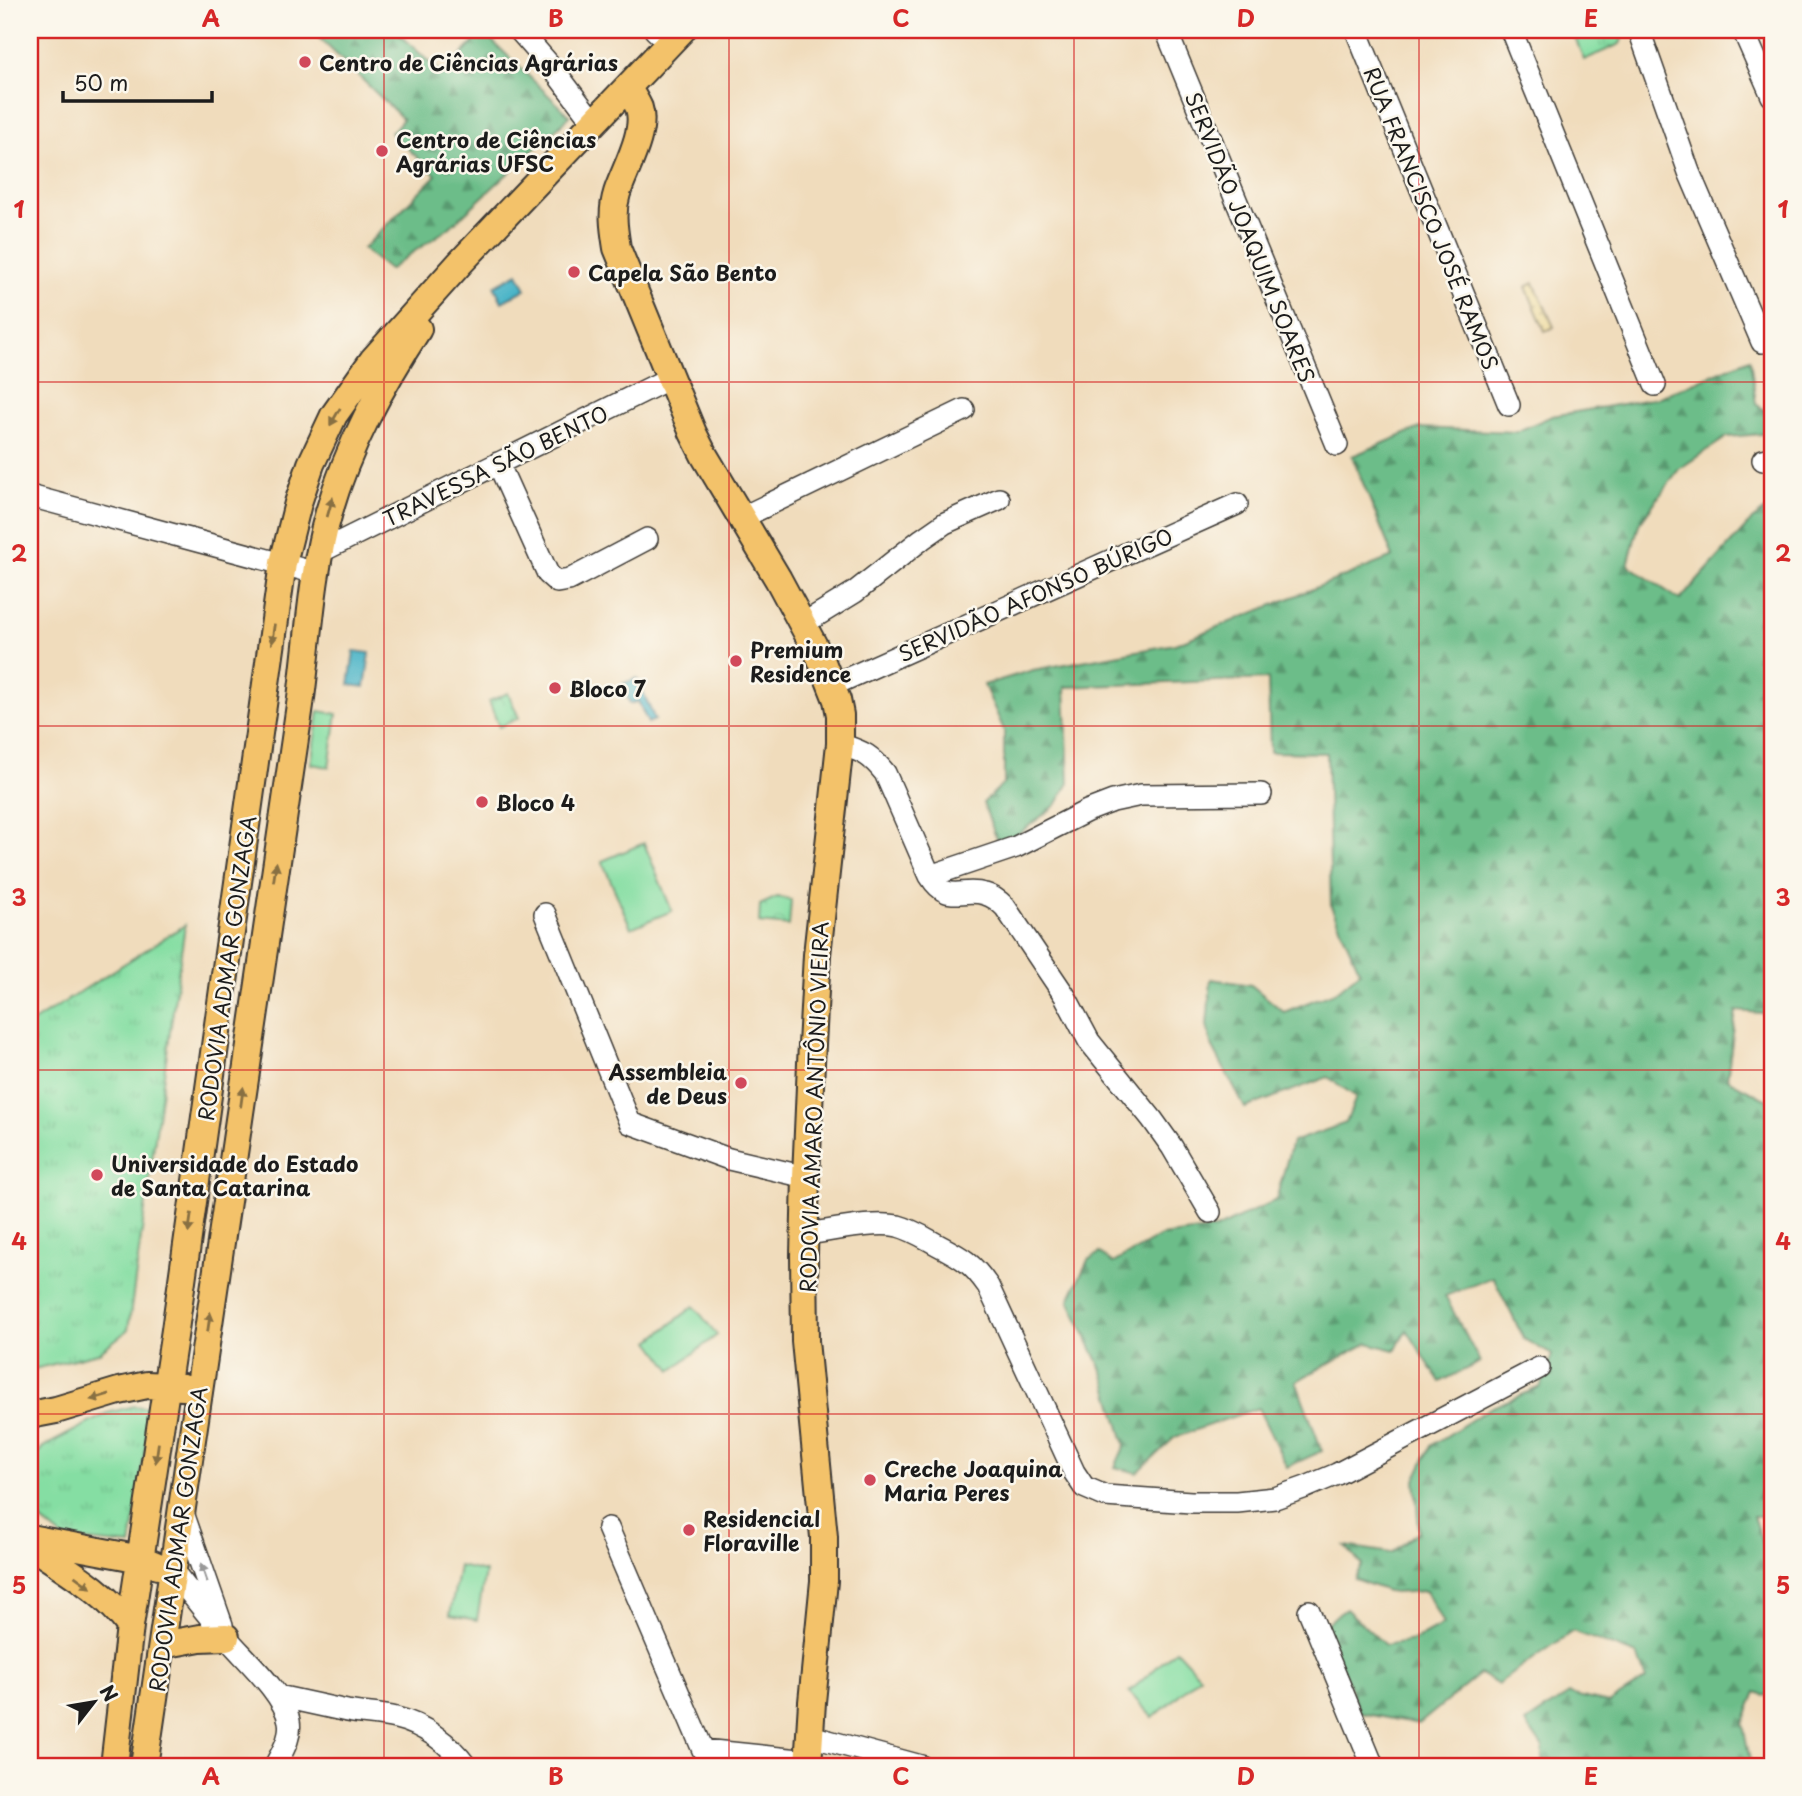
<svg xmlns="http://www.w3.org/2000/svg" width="1802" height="1796" viewBox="0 0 1802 1796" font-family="'Playpen Sans',sans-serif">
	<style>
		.grass { fill: url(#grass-tufts); stroke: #507d60; stroke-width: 2 }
		.forest { fill: url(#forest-firs); stroke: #446c52; stroke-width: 2 }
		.sand { fill: url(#sand-dots); stroke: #857b5d; stroke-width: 2 }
		.park { fill: url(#park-crowns); stroke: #507d60; stroke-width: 2 }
		.pitch { fill: #85dea3; stroke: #507d60; stroke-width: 2 }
		.water { fill: #4ab4c7; stroke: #336872; stroke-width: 2 }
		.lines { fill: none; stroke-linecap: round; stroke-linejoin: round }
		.minor-casing { stroke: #3c3934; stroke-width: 24 }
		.major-casing { stroke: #3c3934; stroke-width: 30 }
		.minor { stroke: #fff; stroke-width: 21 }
		.major { stroke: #f3c26a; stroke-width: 26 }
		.oneway { fill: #886f43 }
		.oneway2 { fill: #999 }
		.grid { fill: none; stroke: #d62828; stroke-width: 2; stroke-opacity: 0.55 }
		.poi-dot { fill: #d1495b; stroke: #fbf7ec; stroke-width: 2.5 }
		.labels { text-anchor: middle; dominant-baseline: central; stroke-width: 5; stroke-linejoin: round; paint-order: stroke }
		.poi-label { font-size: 21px; font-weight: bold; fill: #1c1c1c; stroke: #fbf7ec; text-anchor: start }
		.street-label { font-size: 21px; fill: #1c1c1c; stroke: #fbf7ec }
		.neatline { fill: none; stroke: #d62828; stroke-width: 2.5 }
		.grid-label { font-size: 23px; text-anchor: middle; font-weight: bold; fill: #d62828 }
	</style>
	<defs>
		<pattern id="grass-tufts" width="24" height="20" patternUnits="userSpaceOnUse" patternTransform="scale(1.75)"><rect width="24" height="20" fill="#85dea3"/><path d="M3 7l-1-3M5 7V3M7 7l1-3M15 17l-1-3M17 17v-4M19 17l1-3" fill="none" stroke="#72be8c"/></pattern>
		<pattern id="forest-firs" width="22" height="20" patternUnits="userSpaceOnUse" patternTransform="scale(1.75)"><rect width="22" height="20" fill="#6cbd89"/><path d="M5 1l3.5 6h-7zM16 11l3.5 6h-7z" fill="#58996f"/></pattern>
		<pattern id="sand-dots" width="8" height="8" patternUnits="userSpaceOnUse" patternTransform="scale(1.75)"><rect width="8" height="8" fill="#eeda9e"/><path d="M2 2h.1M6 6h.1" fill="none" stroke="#ccba88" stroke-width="1.8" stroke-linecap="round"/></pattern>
		<pattern id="park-crowns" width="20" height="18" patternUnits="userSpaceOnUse" patternTransform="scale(1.75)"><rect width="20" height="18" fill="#85dea3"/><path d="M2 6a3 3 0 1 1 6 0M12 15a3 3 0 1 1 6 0" fill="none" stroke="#72be8c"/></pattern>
	</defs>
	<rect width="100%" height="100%" fill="#fbf7ec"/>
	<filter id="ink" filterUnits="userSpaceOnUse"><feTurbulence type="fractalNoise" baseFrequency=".0143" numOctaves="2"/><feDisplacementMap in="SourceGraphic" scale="14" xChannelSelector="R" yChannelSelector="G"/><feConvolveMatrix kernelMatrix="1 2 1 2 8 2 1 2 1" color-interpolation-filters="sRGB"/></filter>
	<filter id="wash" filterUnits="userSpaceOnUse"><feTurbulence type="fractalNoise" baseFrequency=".00686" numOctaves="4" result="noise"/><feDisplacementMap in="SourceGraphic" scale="28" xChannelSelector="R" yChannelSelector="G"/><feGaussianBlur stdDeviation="1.57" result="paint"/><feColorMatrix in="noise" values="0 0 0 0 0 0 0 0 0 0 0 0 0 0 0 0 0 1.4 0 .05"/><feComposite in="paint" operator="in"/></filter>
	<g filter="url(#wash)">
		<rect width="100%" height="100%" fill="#f0dcbc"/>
		<!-- grass -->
		<path class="grass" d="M1572 30H1618L1622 39 1620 44 1584 60Z
			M185 925 128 1330 98 1353 30 1370V1024Z
			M134 1406 151 1408 131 1545 64 1539 30 1511V1463L43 1447 108 1413Z"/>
		<!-- forest -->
		<path class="forest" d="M311 30H395L443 75 483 32 570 116 449 228 409 255 389 270 363 249 436 175 391 133 403 119Z
			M1750 359 1756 404 1772 415V433L1727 437 1679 469 1639 524 1628 565 1680 600 1752 520 1772 505V1014L1736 1011 1727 1079 1763 1098 1772 1101V1516H1753L1768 1560 1769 1610 1772 1612V1697L1756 1692 1743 1724 1751 1766H1543V1748L1526 1723 1569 1694 1609 1703 1646 1679 1637 1655 1573 1631 1497 1684 1480 1674 1419 1724 1360 1713 1325 1624 1346 1609 1385 1645 1414 1640 1443 1624 1426 1591 1393 1593 1354 1579 1362 1565 1345 1546 1391 1553 1419 1531 1415 1480 1431 1446 1490 1408 1540 1387 1552 1355 1524 1339 1493 1277 1445 1296 1480 1362 1440 1382 1407 1330 1395 1350 1368 1343 1296 1381 1322 1451 1287 1467 1258 1408 1175 1437 1137 1473 1115 1467 1125 1445 1103 1372 1069 1300 1088 1260 1100 1253 1113 1263 1161 1236 1216 1229 1276 1200 1292 1142 1346 1123 1356 1097 1328 1077 1245 1108 1211 1044 1207 1025 1211 979 1251 985 1284 1012 1337 991 1360 972 1331 906 1327 753 1270 752 1268 679 1065 687 1069 783 1056 805 1000 848 983 803 1004 783V730L984 685 1033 670 1175 644 1393 557 1352 456 1420 428 1516 432 1552 416 1657 398Z"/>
		<!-- sand -->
		<path class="sand" d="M1534 283 1554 327 1545 331 1526 287Z"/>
		<!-- park -->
		<path class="park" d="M508 693 519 718 499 727 489 701Z
			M777 897 791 900 789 926 759 923 760 905Z"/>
		<!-- pitch -->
		<path class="pitch" d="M319 711 337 714 329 767 311 764Z
			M644 843 672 911 631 928 602 861Z
			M694 1306 717 1335 672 1370 650 1341Z
			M459 1566 485 1572 477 1620 450 1615Z
			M1176 1650 1200 1676 1153 1718 1129 1692Z"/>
		<!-- water -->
		<path class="water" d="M518 273 526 289 502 302 494 286Z
			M354 651 370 653 365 687 349 685Z
			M637 678 655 720 648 723 638 701 630 704 622 684Z"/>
	</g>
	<g filter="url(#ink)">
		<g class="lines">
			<defs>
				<path id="minor" d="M519 30 554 70 594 123
					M655 30 669 43
					M1166 30 1337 445
					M1356 30 1509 405
					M1511 30 1655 385
					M1639 30 1689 172 1762 342
					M1743 30 1772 96
					M1763 460 1772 458
					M498 463 548 574 557 582 569 580 647 539
					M30 496 316 573
					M741 518 964 410
					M320 552 670 378
					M803 624 855 592 922 539 945 523 999 499
					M833 685 1237 504
					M840 744C863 752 869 753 885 773L930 876C948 905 960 887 985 894 993 896 999 901 1005 907L1065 996 1089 1041 1152 1119 1172 1147 1210 1212
					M930 876 1016 847 1087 811 1113 801 1141 795 1261 794
					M545 914 630 1123 729 1159 806 1177
					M805 1234C830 1231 875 1221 898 1226 913 1230 925 1238 938 1245 963 1258 972 1263 988 1286L1074 1472 1084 1487 1105 1496 1191 1502H1237L1275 1498 1306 1487 1337 1474 1539 1368
					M182 1510 222 1625
					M608 1528 703 1750 809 1761
					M173 1571C191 1594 209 1617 228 1639 246 1660 284 1694 289 1721 292 1737 282 1752 275 1766
					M1309 1611 1373 1766
					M278 1696C301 1701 324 1706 347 1711 363 1714 380 1714 396 1718 423 1724 450 1744 466 1766
					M810 1736 921 1766"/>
				<path id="major" d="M628 88C631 94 636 101 639 108 647 132 624 171 617 193 611 212 614 229 617 248L693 433 704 455 778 579 820 657 837 700 840 715V744L817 955 811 1063 806 1177 804 1255 805 1341 824 1537V1581L812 1702 808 1766
					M30 1415 56 1410 119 1391 147 1385 183 1387
					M30 1538 141 1559 158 1566
					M30 1545C65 1569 105 1591 130 1626
					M162 1645 200 1638 226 1637
					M114 1766 130 1626 175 1330 283 563 298 503 311 464 334 415 373 360 460 263 682 30
					M144 1766 301 698C309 637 312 571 329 512 348 446 381 386 418 329"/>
			</defs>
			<!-- minor casing -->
			<use href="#minor" class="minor-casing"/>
			<!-- major casing -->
			<use href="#major" class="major-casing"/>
			<!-- minor -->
			<use href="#minor" class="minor"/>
			<!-- major -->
			<use href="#major" class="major"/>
		</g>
		<!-- one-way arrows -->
		<defs><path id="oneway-solid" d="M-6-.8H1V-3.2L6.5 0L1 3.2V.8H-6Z" transform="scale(1.75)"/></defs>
		<g class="oneway">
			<use href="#oneway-solid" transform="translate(335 417) rotate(120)"/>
			<use href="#oneway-solid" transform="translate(330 507) rotate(-74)"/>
			<use href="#oneway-solid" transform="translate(273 634) rotate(98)"/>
			<use href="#oneway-solid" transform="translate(275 872) rotate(-81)"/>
			<use href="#oneway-solid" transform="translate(242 1097) rotate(-82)"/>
			<use href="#oneway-solid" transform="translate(190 1223) rotate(98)"/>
			<use href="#oneway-solid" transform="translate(209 1322) rotate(-82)"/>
			<use href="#oneway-solid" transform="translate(100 1397) rotate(163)"/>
			<use href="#oneway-solid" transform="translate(157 1453) rotate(98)"/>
			<use href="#oneway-solid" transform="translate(83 1582) rotate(36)"/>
		</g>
		<use class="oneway2" href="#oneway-solid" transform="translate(204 1573) rotate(-109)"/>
	</g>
	<!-- grid -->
	<path class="grid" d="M384 30V1766M729 30V1766M1074 30V1766M1419 30V1766M30 382H1772M30 726H1772M30 1070H1772M30 1414H1772"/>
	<!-- markers -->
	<g class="poi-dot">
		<circle cx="305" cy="62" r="7"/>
		<circle cx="382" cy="151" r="7"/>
		<circle cx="574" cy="272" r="7"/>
		<circle cx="736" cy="661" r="7"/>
		<circle cx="555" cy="688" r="7"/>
		<circle cx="482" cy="802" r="7"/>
		<circle cx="741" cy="1083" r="7"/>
		<circle cx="97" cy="1175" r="7"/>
		<circle cx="870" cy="1480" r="7"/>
		<circle cx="689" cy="1530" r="7"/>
	</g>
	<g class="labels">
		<!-- poi labels -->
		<g class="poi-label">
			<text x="319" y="62">Centro de Ciências Agrárias</text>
			<text x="396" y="139">Centro de Ciências<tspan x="396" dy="24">Agrárias UFSC</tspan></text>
			<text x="588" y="272">Capela São Bento</text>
			<text x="750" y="649">Premium<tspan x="750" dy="24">Residence</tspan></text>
			<text x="569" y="688">Bloco 7</text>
			<text x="496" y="802">Bloco 4</text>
			<text x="727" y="1071" text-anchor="end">Assembleia<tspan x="727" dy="24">de Deus</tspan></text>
			<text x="111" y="1163">Universidade do Estado<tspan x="111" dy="24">de Santa Catarina</tspan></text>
			<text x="884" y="1468">Creche Joaquina<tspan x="884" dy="24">Maria Peres</tspan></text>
			<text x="703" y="1518">Residencial<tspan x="703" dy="24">Floraville</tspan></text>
		</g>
		<!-- street labels -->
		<g class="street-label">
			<text transform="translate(1432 218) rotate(68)">RUA FRANCISCO JOSÉ RAMOS</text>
			<text transform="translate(1251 237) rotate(68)">SERVIDÃO JOAQUIM SOARES</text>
			<text transform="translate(495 465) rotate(-26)">TRAVESSA SÃO BENTO</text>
			<text transform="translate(1035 594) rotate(-24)">SERVIDÃO AFONSO BÚRIGO</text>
			<text transform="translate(226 968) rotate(-82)">RODOVIA ADMAR GONZAGA</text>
			<text transform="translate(813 1107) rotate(-88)">RODOVIA AMARO ANTÔNIO VIEIRA</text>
			<text transform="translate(177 1539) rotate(-82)">RODOVIA ADMAR GONZAGA</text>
		</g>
	</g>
	<!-- margin -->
	<rect width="1802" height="1796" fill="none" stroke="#fbf7ec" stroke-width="77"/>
	<!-- north arrow -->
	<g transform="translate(94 1702) rotate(59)" stroke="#fbf7ec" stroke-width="5" paint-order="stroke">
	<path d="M0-5L12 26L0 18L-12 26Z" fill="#1c1c1c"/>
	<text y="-10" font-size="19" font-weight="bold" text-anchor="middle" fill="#1c1c1c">N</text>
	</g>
	<!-- scale -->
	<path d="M63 91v10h149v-10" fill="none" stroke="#1c1c1c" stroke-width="3.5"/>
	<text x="74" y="91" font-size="21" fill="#1c1c1c" stroke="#fbf7ec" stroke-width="5" paint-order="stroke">50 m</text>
	<rect x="38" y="38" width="1726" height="1720" class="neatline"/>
	<g class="grid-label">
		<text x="211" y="27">A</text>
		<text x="556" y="27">B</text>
		<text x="901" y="27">C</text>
		<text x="1246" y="27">D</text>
		<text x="1591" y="27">E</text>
		<text x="19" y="218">1</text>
		<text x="1783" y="218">1</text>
		<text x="19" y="562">2</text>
		<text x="1783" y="562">2</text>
		<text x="19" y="906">3</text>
		<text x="1783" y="906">3</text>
		<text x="19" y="1250">4</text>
		<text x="1783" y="1250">4</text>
		<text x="19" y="1594">5</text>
		<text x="1783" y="1594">5</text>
		<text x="211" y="1785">A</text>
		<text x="556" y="1785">B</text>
		<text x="901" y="1785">C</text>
		<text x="1246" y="1785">D</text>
		<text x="1591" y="1785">E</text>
	</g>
</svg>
